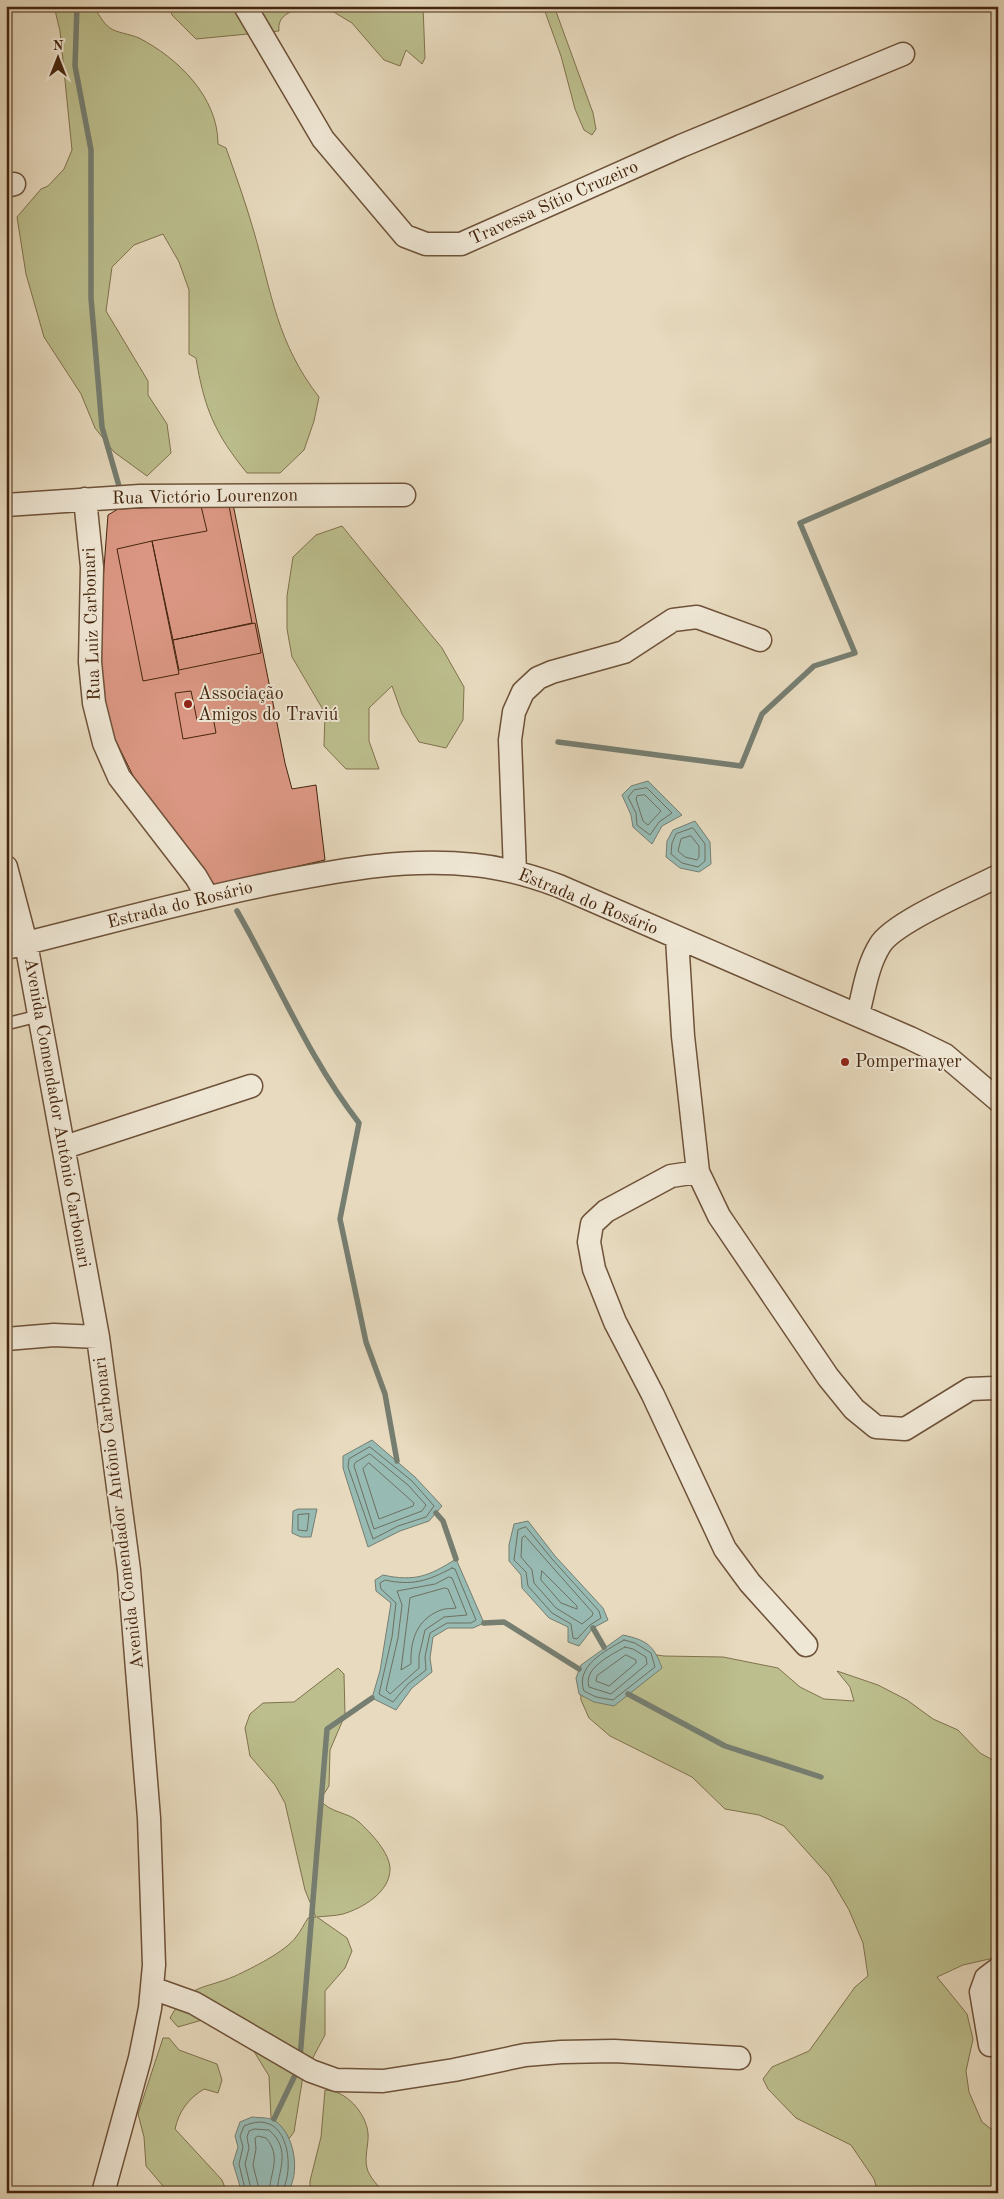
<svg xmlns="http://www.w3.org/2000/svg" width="1004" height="2199" viewBox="0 0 1004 2199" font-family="'Old Standard TT',serif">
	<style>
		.green { fill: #bcbe8d; stroke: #80724d }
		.water { fill: #97bab3; stroke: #767e71 }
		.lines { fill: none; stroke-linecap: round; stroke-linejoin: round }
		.shore { stroke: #6e7060; stroke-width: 1 }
		.stream { stroke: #767e71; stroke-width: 5.5 }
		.building { fill: #da9682; stroke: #45250d }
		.lane-casing { stroke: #6e5239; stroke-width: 14 }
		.street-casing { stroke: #6e5239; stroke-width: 25 }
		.lane { stroke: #efe7d5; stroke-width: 11 }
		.street { stroke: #efe7d5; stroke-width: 22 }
		.poi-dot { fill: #8f2418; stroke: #efe7d5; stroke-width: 2 }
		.labels { text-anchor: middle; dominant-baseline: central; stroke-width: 4; stroke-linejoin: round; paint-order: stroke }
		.street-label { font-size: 18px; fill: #45250d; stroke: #efe7d5 }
		.poi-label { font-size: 18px; fill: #45250d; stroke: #efe7d5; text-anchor: start }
	</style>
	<rect width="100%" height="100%" fill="#e7dabe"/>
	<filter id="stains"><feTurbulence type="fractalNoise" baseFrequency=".004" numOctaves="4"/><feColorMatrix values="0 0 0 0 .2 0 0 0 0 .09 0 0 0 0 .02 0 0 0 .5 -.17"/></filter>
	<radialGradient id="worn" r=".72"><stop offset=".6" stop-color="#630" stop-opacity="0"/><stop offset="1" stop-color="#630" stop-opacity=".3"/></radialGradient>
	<!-- green -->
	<path class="green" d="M54 6H93C98 13 103 23 110 28 117 33 130 34 139 38 178 58 218 97 218 144L226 148C236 176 246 204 254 232 272 294 277 343 319 397L314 421 304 450 280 473H247C215 434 204 408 196 358L189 354V290L179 262 163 234 134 245 112 267 106 311 148 381V395L167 424 171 453 147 476 114 452 95 428 81 394 44 337 26 274 17 217 41 189 48 186 64 169 72 150 60 31Z
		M170 6H305C292 12 277 14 279 31L196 39 172 15Z
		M308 6H423L425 58 422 64 406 50 400 66 384 60 352 23 332 11Z
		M543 6H554L593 113 596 129 592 135 584 130 575 109 561 56Z
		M342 526 442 648 464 687 463 720 446 748 419 742 402 714 392 686 369 708V741L379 769H346L324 746 325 713 292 657 287 629V596L293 557 316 535Z
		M635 1652 664 1656 723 1657 778 1668 800 1687 824 1699 854 1701 850 1687 837 1671 878 1685 907 1700 933 1719 958 1730 980 1753 998 1763V1957L963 1965 937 1977 967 2014 973 2039 966 2071 969 2092 982 2122 995 2132 998 2131V2193H878L874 2179 851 2145 796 2118 768 2089 763 2079 772 2067 809 2051 855 1987 868 1976 863 1943 849 1910 829 1876 784 1826 759 1815 725 1809 692 1777 610 1736 589 1718 581 1700 580 1682Z
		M338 1668 344 1674 345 1715 330 1750 329 1786 320 1800C330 1813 348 1812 359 1822 371 1833 390 1853 390 1869 390 1892 363 1908 343 1914 335 1916 325 1916 317 1917L347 1938 352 1951 345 1968 325 1991V2035L303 2076 294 2132 288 2140 271 2118 269 2076 239 2027 216 2016 178 2027 170 2018C189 1983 203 1990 235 1976 252 1968 285 1952 296 1937 301 1931 304 1924 308 1918L316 1917 305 1890 285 1803 275 1785 250 1756 245 1728 250 1714 263 1703 294 1702Z
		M163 2038H169L179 2050 217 2064 222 2080 218 2093 204 2089C188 2099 179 2111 175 2129L222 2180 227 2193H169L146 2166 144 2137 138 2114Z
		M325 2090C346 2090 366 2113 368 2133 369 2144 364 2157 367 2168 369 2177 379 2187 385 2193H310V2181L321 2137Z"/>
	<!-- water -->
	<path class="water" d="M648 781 682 815 662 826 652 844 633 827 631 815 622 795 631 786Z
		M695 821 710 842 711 864 699 872 680 868 666 857 667 841 673 830Z
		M372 1440 415 1477 442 1506 429 1521 400 1531 368 1547 343 1468V1456Z
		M298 1509H317L311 1537H301L292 1533 293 1511Z
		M528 1521 555 1556 603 1608 608 1620 593 1628 579 1646 568 1642V1627L549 1618 522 1588 521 1575 509 1561V1545L514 1524Z
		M456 1559 484 1623 473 1628H448L433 1637 430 1658 432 1672 412 1688 396 1710 372 1698 380 1671 391 1603 376 1591 375 1580 383 1575C415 1582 429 1576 456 1559Z
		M623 1635C646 1640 654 1645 662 1668L614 1706 594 1702 579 1694 576 1678 581 1665Z
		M252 2117C259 2118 270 2117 275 2121 295 2134 301 2174 287 2193H242L233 2163 238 2147 235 2136 240 2122Z"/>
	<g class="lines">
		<!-- shore -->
		<path class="shore" d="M647 788 672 813 659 822 650 835 637 825 636 813 628 797 634 790Z
			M645 795 661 811 648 825 643 821 636 799 637 796Z
			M693 828 705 844V861L698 867 682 863 671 854 672 843 676 834Z
			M691 836 699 846V857L697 860 685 857 678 851 681 839Z
			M370 1447 412 1481 434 1506 426 1517 398 1526 373 1539 348 1467 349 1459Z
			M370 1454 408 1485 426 1505 422 1511 374 1529 354 1466 355 1463Z
			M369 1463 414 1503 413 1506 379 1519 363 1469Z
			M309 1514 307 1531 298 1530V1515Z
			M526 1527 552 1559 599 1611 601 1618 590 1625 577 1639 573 1638 571 1624 552 1613 528 1586 526 1572 514 1560 518 1530Z
			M525 1536 593 1613 592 1616 582 1624 556 1608 534 1583 532 1570 521 1557 522 1538Z
			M452 1568 455 1569 476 1620 471 1623H447L430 1633 425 1657 426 1670 408 1684 393 1702 379 1694 392 1637 396 1603 381 1589 380 1583 385 1580C412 1586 428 1581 452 1568Z
			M542 1571 577 1606V1609L561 1603 541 1580Z
			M449 1577 452 1578 467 1615 444 1617 425 1630 419 1656V1668L390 1694 386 1690 398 1638 402 1605 397 1591 435 1584Z
			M445 1588 448 1589 456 1608C451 1609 446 1608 441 1610 417 1619 410 1640 411 1664L401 1670 410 1598Z
			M624 1640 635 1643 651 1653 655 1667 613 1700 596 1697 584 1691C575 1666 605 1651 624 1640Z
			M625 1647 633 1649 646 1657 647 1664 611 1694 589 1687C583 1668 611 1655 625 1647Z
			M626 1655 636 1660V1663L609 1686 596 1681 597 1676Z
			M246 2193 239 2164 243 2147 240 2136 244 2126C277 2111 290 2142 288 2170 288 2178 284 2185 283 2193
			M252 2193 245 2164 249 2148 247 2137 249 2131 254 2129 269 2130C292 2150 278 2170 277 2193
			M260 2193 253 2165 256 2149 255 2138 258 2136 266 2138C282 2156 270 2173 269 2193"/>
		<!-- stream -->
		<path class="stream" d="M77 6 75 66 91 150V298L102 427 121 493
			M558 742 741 766 762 714 814 666 855 653 800 523 998 437
			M237 911C278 982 308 1057 359 1123L340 1219 366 1342 385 1394 397 1461
			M436 1513 443 1521 456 1559
			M484 1623 504 1622 579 1669
			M593 1628 604 1647
			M628 1694 725 1746 821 1777
			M300 2058 327 1729 372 1698
			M274 2119 298 2069"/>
	</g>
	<!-- building -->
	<path class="building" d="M233 504 285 763 292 789 316 785 325 860 215 885 181 847 146 802 110 729 96 672 108 515 118 509Z
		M201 506H229L252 623 173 640 152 541 207 531Z
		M152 541 179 674 143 681 117 549Z
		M255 623 261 653 179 670 173 640Z
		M191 691 197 720 213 717 216 733 183 739 175 693Z"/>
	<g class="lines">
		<defs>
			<path id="lane" d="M6 1024 38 1016"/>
			<path id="street" d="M245 6 323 139 405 236 426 244H461L681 146 903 54
				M6 186 14 184
				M85 499 92 567 90 662 94 703 104 743 119 777 196 877 207 896
				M6 505 140 496 404 495
				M6 867 26 943 98 1337 129 1570 149 1818 154 1965 150 2008 140 2058 103 2193
				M515 871 510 740 514 712 523 692 538 678 552 672 624 652 673 620 697 617 760 640
				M677 938 683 1036 698 1172 719 1216 828 1377 854 1409 876 1427 905 1429 970 1389 994 1388 998 1390
				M6 948C97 926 187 900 279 882 346 869 407 858 475 865 505 868 532 876 559 886L910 1038 945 1055 998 1100
				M858 1014C864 991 867 966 880 945 894 922 971 890 998 876
				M65 1147 251 1086
				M698 1172 671 1176 606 1211 592 1224 589 1242 594 1269 615 1322 653 1395 725 1549 750 1583 806 1645
				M6 1339 54 1335 98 1337
				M152 1988 194 2003 311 2071 336 2080 383 2081 454 2070 525 2055 561 2052 614 2051 739 2058
				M990 2045 981 1992 986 1978 998 1969"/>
		</defs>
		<!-- lane casing -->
		<use href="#lane" class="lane-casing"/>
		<!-- street casing -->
		<use href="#street" class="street-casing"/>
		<!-- lane -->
		<use href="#lane" class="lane"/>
		<!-- street -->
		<use href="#street" class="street"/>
	</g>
	<!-- markers -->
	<g class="poi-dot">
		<circle cx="188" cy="704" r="5"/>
		<circle cx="845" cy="1062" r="5"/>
	</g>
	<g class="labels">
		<!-- street labels -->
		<g class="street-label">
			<text transform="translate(554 203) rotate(-24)">Travessa Sítio Cruzeiro</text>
			<text transform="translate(205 497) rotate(-1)">Rua Victório Lourenzon</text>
			<text transform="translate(92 624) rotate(-92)">Rua Luiz Carbonari</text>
			<text transform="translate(588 902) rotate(22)">Estrada do Rosário</text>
			<text transform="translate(180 905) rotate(-14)">Estrada do Rosário</text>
			<text transform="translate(57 1113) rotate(80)">Avenida Comendador Antônio Carbonari</text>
			<text transform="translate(119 1513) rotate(-97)">Avenida Comendador Antônio Carbonari</text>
		</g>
		<!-- poi labels -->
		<g class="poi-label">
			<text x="198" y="694">Associação<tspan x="198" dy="21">Amigos do Traviú</tspan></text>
			<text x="855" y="1062">Pompermayer</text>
		</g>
	</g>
	<!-- margin -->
	<rect width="1004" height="2199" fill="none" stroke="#e7dabe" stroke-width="25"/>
	<rect x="8" y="8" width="989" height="2184" fill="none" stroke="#45250d" stroke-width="2.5"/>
	<rect x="12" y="12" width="979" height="2174" fill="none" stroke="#45250d"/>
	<!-- north arrow -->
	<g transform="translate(58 58)" stroke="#efe7d5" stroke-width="4" paint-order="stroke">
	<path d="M0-4L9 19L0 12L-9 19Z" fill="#45250d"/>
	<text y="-8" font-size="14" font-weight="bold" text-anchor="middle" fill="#45250d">N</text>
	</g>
	<rect width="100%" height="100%" filter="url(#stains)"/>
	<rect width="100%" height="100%" fill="url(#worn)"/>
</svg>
